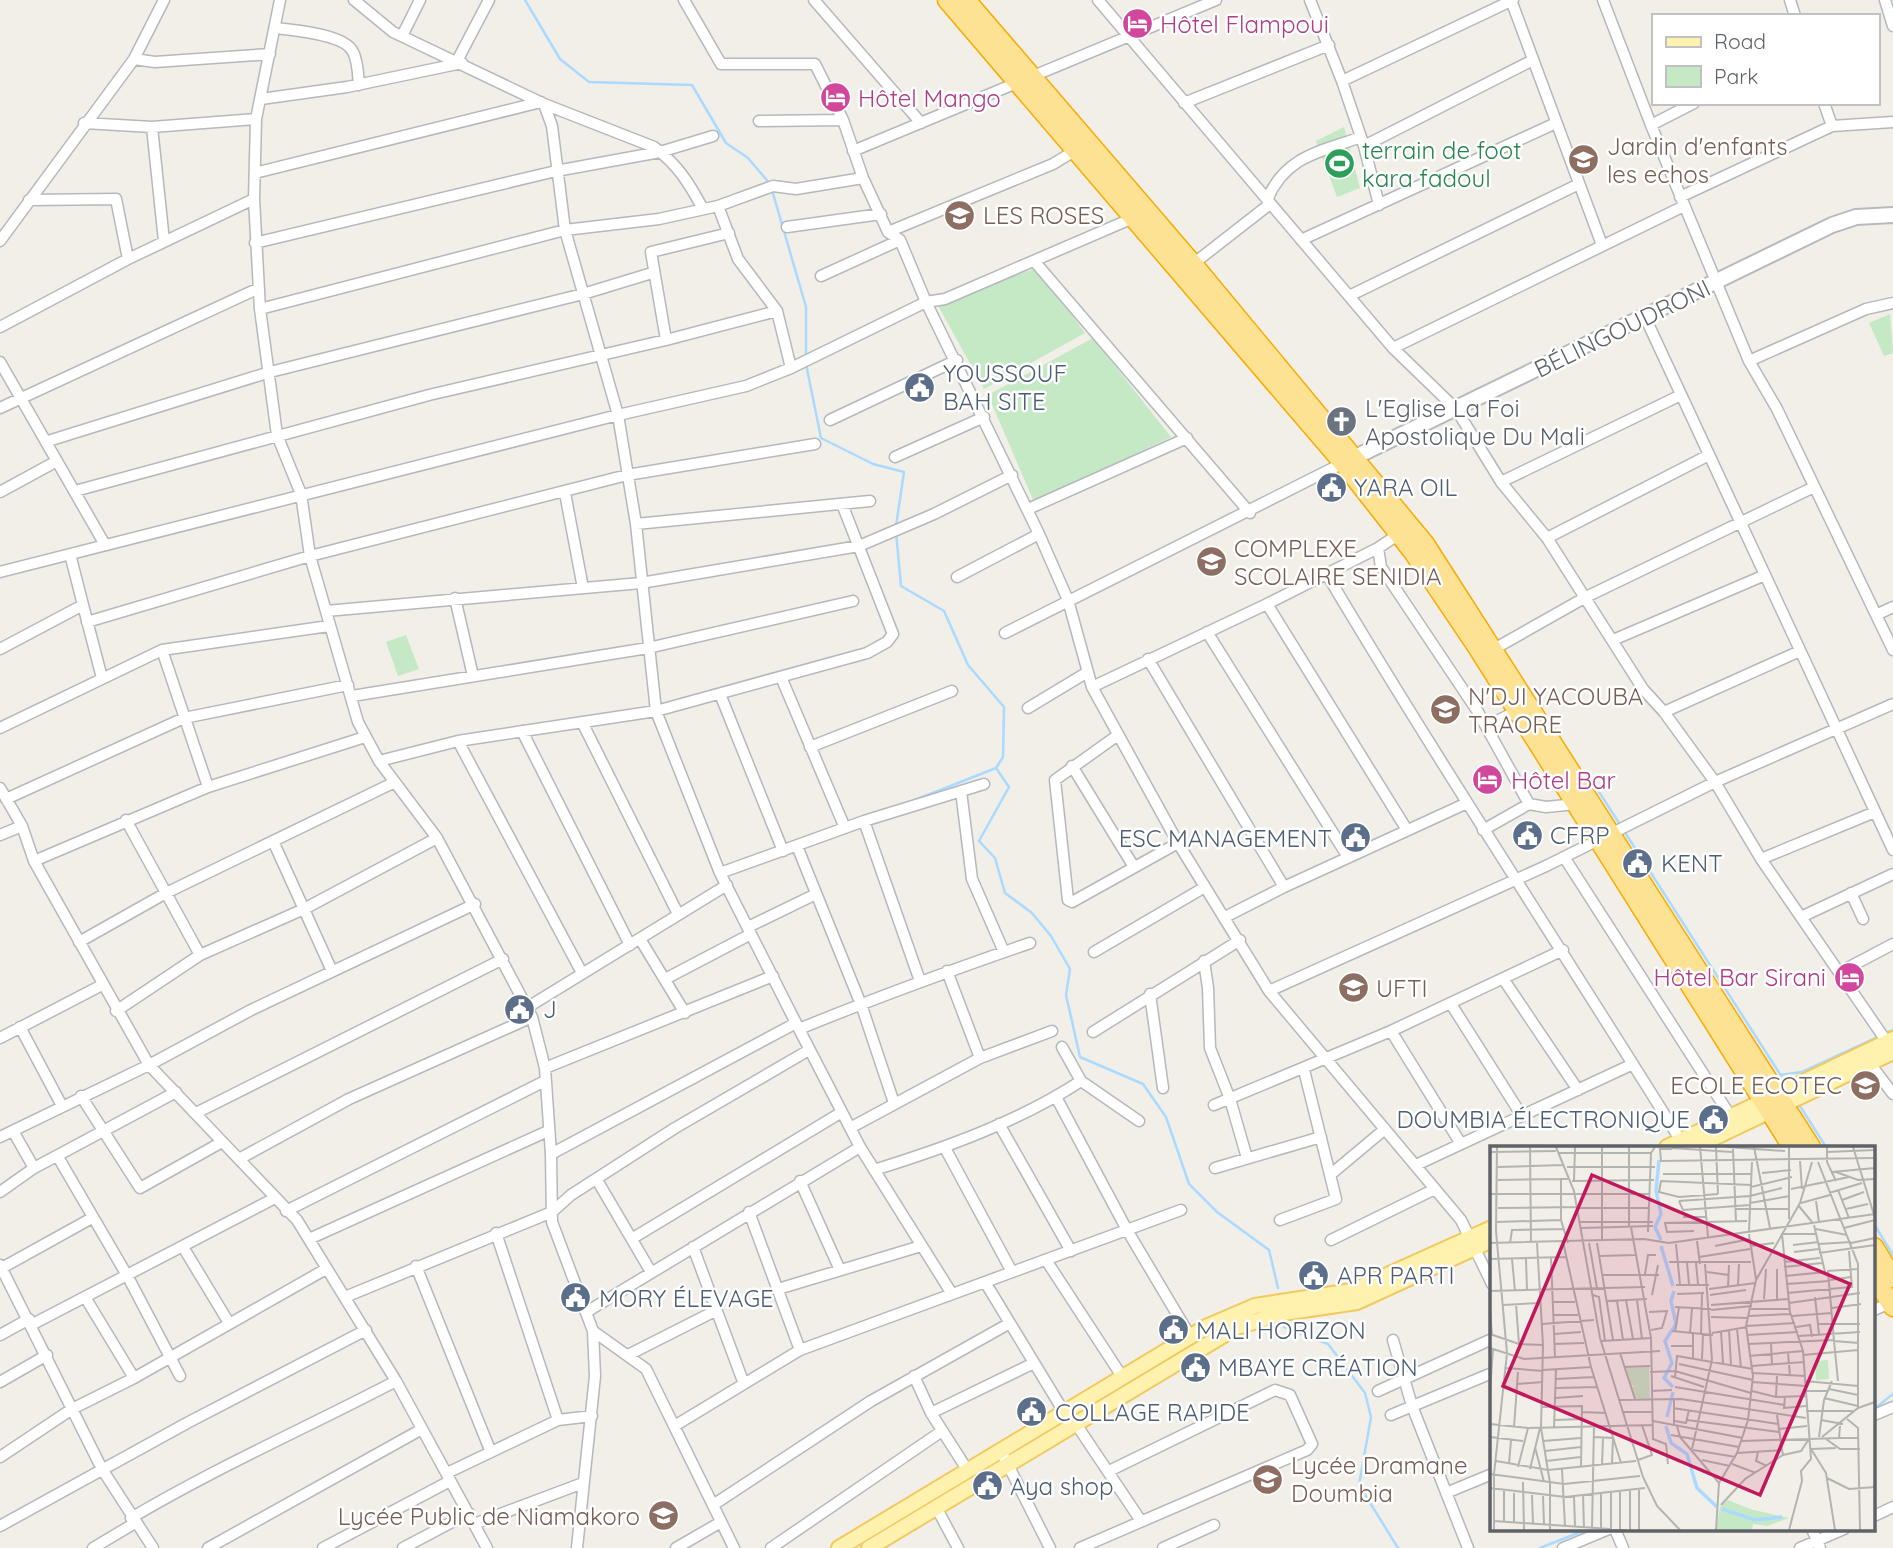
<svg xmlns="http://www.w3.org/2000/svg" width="1893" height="1548" viewBox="0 0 1893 1548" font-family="Quicksand,sans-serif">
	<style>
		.green { fill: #c5e8c5 }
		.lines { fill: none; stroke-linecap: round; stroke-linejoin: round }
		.stream { stroke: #aadaff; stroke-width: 2.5 }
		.street-casing { stroke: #b5b8bc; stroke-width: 13 }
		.secondary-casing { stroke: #b6babf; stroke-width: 18 }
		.primary-casing { stroke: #f2c960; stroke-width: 18 }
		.highway-casing { stroke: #f9ab00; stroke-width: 21 }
		.street { stroke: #fff; stroke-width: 10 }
		.secondary { stroke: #fff; stroke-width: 14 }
		.primary { stroke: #fff2af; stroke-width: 14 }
		.highway { stroke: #fde293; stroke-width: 18 }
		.labels { text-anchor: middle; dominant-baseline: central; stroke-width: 5; stroke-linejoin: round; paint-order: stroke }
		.hotel-label { font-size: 24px; fill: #b23c85; stroke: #fff; text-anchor: start }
		.education-label { font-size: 24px; fill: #785e54; stroke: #fff; text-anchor: start }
		.leisure-label { font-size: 24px; fill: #27864d; stroke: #fff; text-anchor: start }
		.street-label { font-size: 24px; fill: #5f6368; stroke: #fff }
		.service-label { font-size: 24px; fill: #4e5e75; stroke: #fff; text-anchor: start }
		.worship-label { font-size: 24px; fill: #5b616d; stroke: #fff; text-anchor: start }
		.inset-river { fill: none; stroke: #aadaff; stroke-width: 3.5 }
		.inset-road { fill: none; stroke: #b3b3b1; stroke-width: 2 }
		.view { fill: #c2185b; fill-opacity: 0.15; stroke: #c2185b; stroke-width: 3.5 }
		.inset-edge { fill: none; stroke: #5f6368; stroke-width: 3.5 }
	</style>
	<rect width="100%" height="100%" fill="#f1efe8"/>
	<!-- green -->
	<path class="green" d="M1344 127 1360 188 1337 197 1316 141Z
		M1038 268 1085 333 984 389 935 300Z
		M1890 314 1893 353 1884 356 1869 323Z
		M1093 338 1171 437 1034 502 988 395Z
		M406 635 419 669 398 676 386 642Z"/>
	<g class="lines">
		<!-- stream -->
		<path class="stream" d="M525 0 560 59 589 82 692 85 726 143 748 158 770 184
			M772 190 806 307V357
			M806 364 821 438 873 464 904 472 896 526
			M896 532 901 586 944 611 968 665 1004 707 1003 757 996 768 1009 787 979 841 995 858 1005 893 1032 913 1051 936 1070 969 1066 995 1080 1057 1143 1084 1166 1117 1189 1184 1217 1212 1269 1250 1278 1288
			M1588 775 1621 826
			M915 800 996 768
			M1624 831 1787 1085
			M1780 1075 1802 1072 1893 1030
			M1798 1103 1826 1147
			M1874 1224 1893 1255
			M1284 1327 1328 1344 1365 1393 1371 1417 1359 1485 1398 1548
			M1874 1409 1893 1394
			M1540 1548 1588 1529"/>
		<defs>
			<path id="street" d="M280 0 256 119 254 199 260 309 277 435 301 494 310 556 358 722 379 761 437 838 532 1017 545 1068 551 1154 552 1222 593 1331 595 1376 577 1548
				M354 0 393 32 544 104 654 147C678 165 689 183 703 209
				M684 0 721 64H815L843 120 863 178 888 232 900 240 926 302 1039 534 1068 600 1092 687
				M814 0 921 123
				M1098 0 1393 348 1684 206
				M1310 0 1342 81 1513 0
				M1511 0 1602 245
				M1603 0 1651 125 1749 361 1777 409 1893 650
				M1790 0 1795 16
				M1885 0 1893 26
				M275 28C293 30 345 34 353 52 358 61 358 75 359 85
				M402 36 420 0
				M134 59 155 62 270 54
				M457 61 489 0
				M1342 81 1364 146 1379 205
				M261 99 347 87 462 63
				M1184 103 1329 45
				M1824 103 1832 126
				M544 104 552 126 565 230 618 415 636 524 656 711 720 873 799 1029 860 1147 952 1294
				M759 121 843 120
				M84 123 152 127 256 119
				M1651 125 1694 103
				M152 127 164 241
				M1364 146 1533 60
				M853 151 1216 0
				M255 173 541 102
				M1680 197 1832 126 1893 122
				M29 200 116 199 128 259
				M1267 200C1285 156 1320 152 1361 137
				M718 206 738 259 777 311 791 368
				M787 227 881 214
				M888 232 1053 164 1076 150
				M1301 240 1556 123
				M0 241 134 59 164 0
				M255 243 556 171 660 152 713 136
				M1035 262 1250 513
				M1193 264 1270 204
				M821 276 900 240
				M1349 296 1579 184
				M260 309 565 230 659 219 718 206 773 186 796 189 863 178
				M1645 317 1893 850
				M0 327 128 259 254 199
				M666 340 651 252 729 233
				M1393 348 1456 409 1501 482 1547 538 1643 689 1664 712 1715 782 1761 859 1889 1045
				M1749 361 1866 309 1893 303
				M0 362 104 543
				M0 408 259 288
				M830 420 957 360
				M48 441 270 372 583 294 652 273
				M895 457 984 417
				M1501 482 1681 395
				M75 491 429 395 666 340 777 311
				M0 492 57 461
				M565 493 583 588
				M1028 509 1187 438
				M636 524 870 501
				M1399 534 1378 548 1267 604 1092 687 1178 843 1269 991 1461 1220 1492 1284
				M1547 538 1709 455
				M1378 548 1381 567 1478 712 1529 804 1546 807 1576 804
				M70 554 83 605
				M0 572 618 415 746 386 791 368 926 302 945 299 1133 218
				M1326 573C1440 765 1563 951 1681 1141
				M957 577 1039 534
				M455 598 473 676
				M1267 604 1407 830
				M326 611 641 583 859 546 934 514 1012 475
				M1878 614 1893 607
				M87 622 310 556 627 475 815 444
				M1207 632 1348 857
				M1005 633 1343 463
				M1613 640 1765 575
				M0 649 83 605 102 678
				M1494 649 1586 597 1814 487
				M162 650 208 787
				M1148 659 1284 887
				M781 677 845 828
				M720 694 783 851
				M352 696 648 648 853 601
				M1028 708 1086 673
				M1664 712 1800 651
				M582 722 678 914
				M1487 726 1517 711
				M0 728 162 650 329 626
				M522 731 630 945
				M1118 735 1055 780 1068 900 1072 902 1178 843
				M458 741 582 973
				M810 747 952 691
				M379 761 458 741 656 711 867 653 887 642 893 634 891 629 842 504
				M1072 766 1134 867
				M0 788 22 826 34 861 149 1065 297 1220 396 1381 487 1548
				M961 791 972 879 1004 952
				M6 799 184 718 348 685
				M126 820 200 955
				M864 821 920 981
				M1483 830 1529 804
				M0 835 22 826
				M273 841 332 971
				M797 846 862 1007 894 1103
				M1564 857 1731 1117
				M1761 859 1875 812
				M34 861 208 787 365 737
				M720 873 864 821 984 784
				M1851 893 1863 919
				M1225 917 1284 887 1467 803
				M1801 917 1893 874
				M748 927 816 894
				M640 939 685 1013
				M79 942 166 893 395 782
				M1094 952 1205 887
				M1204 961 1208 988 1210 1048 1230 1099 1247 1158
				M947 971 980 1058
				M1840 972 1893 944
				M667 978 751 934
				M1504 980 1578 1090
				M1269 991 1546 866 1715 782 1893 704
				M1150 994 1163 1088
				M1451 1004 1522 1116
				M528 1007 727 885
				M116 1011 200 955 304 909 437 838
				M20 1027 62 1106
				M799 1029C875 998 952 970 1030 943
				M1391 1031 1461 1144
				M1093 1032 1240 940
				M0 1038 102 985
				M1062 1047 1081 1081 1139 1121
				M1868 1061 1893 1094
				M545 1068 773 976
				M81 1096 140 1188 222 1142
				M1056 1097 1127 1230 1190 1336
				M1214 1105 1391 1031 1563 950
				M196 1113 503 959
				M999 1124 1071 1251
				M850 1128 980 1058 1052 1031
				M13 1131 34 1168
				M0 1137 149 1065 251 1010 475 904
				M945 1148 1012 1272
				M551 1154 796 1023
				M58 1157 128 1277 180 1376
				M239 1159 349 1099 532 1017
				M1416 1165 1633 1064
				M1215 1168 1321 1137
				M874 1170C945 1148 1018 1122 1081 1081
				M1330 1175 1385 1129
				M597 1180 651 1272
				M800 1181 840 1270
				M0 1192 34 1168 176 1092
				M286 1211 543 1082
				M749 1212 800 1350
				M1280 1220 1336 1199 1304 1070
				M496 1233 558 1420
				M633 1238 842 1112
				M309 1239 548 1131
				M1331 1240 1435 1189
				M183 1247 229 1323
				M693 1247 744 1384
				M1046 1260 1123 1378
				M0 1265 102 1469 153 1548
				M416 1266 490 1450
				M0 1269 92 1218
				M985 1282 1064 1412
				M778 1289 921 1246
				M85 1297 134 1378
				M345 1297 552 1212 571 1195 675 1128 809 1050
				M1874 1310 1890 1303
				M588 1311 860 1147
				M31 1325 275 1198
				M593 1331 646 1369 734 1548
				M0 1335 29 1319
				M1393 1340 1412 1406 1468 1548
				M628 1355 715 1311
				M914 1376 931 1413 968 1471
				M0 1382 47 1355
				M1378 1391 1492 1339
				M931 1413 1034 1363
				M1391 1415 1492 1373
				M1874 1415 1893 1407
				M1076 1424 1141 1521
				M676 1425 800 1350 1181 1210
				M1001 1451 1050 1548
				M0 1457 72 1409 134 1378 326 1269
				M447 1473 558 1420 592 1416
				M1446 1493 1492 1474
				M713 1505 871 1401 1010 1323
				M936 1507 958 1548
				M1874 1516 1893 1507
				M131 1518C217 1467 308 1427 396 1381
				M474 1524 583 1483
				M0 1526 187 1423 366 1330
				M1615 1529 1623 1548
				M1812 1529 1820 1548
				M93 1548 135 1523
				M208 1548 422 1429
				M323 1548 450 1481
				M403 1548 469 1513
				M676 1548 721 1522
				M771 1548 942 1431
				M1080 1548 1307 1450 1312 1444 1290 1395 1275 1390 1109 1471
				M1163 1548 1214 1525
				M1563 1548 1609 1529
				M1800 1548 1844 1529"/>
			<path id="secondary" d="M1345 462 1832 225 1856 217 1893 215"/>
			<path id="primary" d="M1667 1147 1893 1039
				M1695 1147 1893 1052
				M839 1548 1206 1327 1255 1306 1352 1291 1492 1228
				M869 1548 1237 1327 1283 1313 1357 1302 1492 1240"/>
			<path id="highway" d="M947 0 1343 463 1413 552 1477 647 1792 1147
				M966 0 1193 264 1425 544 1811 1147
				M1874 1247 1893 1278
				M1874 1277 1893 1307"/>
		</defs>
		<!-- street casing -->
		<use href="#street" class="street-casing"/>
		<!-- secondary casing -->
		<use href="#secondary" class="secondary-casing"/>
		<!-- primary casing -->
		<use href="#primary" class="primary-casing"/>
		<!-- highway casing -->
		<use href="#highway" class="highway-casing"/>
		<!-- street -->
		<use href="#street" class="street"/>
		<!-- secondary -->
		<use href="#secondary" class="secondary"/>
		<!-- primary -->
		<use href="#primary" class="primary"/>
		<!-- highway -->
		<use href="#highway" class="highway"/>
	</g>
	<!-- icons -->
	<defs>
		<symbol id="hotel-disc" viewBox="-11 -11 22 22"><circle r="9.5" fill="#d1479c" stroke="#fff"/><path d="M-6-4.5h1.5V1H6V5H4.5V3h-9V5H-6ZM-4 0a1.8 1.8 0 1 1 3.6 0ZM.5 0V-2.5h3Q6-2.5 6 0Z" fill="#fff"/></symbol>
		<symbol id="school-disc" viewBox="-11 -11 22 22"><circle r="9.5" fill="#8d6e63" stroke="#fff"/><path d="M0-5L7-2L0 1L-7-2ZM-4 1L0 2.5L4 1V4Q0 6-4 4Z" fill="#fff"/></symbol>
		<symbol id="stadium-disc" viewBox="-11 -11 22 22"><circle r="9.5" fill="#2e9e5b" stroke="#fff"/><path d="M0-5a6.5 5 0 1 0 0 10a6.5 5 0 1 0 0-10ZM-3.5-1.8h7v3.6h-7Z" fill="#fff"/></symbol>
		<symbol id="civic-disc" viewBox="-11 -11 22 22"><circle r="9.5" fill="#5c6f8a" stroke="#fff"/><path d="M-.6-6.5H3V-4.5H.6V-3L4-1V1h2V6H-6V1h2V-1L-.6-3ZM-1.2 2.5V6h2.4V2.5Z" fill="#fff"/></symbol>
		<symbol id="church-disc" viewBox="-11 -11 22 22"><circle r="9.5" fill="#6b7280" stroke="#fff"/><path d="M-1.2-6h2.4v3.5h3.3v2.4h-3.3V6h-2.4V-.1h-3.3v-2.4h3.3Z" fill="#fff"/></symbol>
		<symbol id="university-disc" viewBox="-11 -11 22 22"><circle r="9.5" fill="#8d6e63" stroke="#fff"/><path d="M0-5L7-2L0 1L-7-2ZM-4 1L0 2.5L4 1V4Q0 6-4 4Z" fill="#fff"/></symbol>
	</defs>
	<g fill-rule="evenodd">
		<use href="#hotel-disc" x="1120" y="6" width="35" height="35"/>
		<use href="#hotel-disc" x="818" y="80" width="35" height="35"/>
		<use href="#school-disc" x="1566" y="142" width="35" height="35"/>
		<use href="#stadium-disc" x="1322" y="146" width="35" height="35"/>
		<use href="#school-disc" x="942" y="198" width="35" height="35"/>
		<use href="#civic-disc" x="902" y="370" width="35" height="35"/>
		<use href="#church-disc" x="1324" y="404" width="35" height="35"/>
		<use href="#civic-disc" x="1314" y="470" width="35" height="35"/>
		<use href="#school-disc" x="1194" y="544" width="35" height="35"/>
		<use href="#school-disc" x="1428" y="692" width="35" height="35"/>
		<use href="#hotel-disc" x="1470" y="762" width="35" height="35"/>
		<use href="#civic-disc" x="1510" y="818" width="35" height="35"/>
		<use href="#civic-disc" x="1338" y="820" width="35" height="35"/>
		<use href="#civic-disc" x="1620" y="846" width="35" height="35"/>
		<use href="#hotel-disc" x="1832" y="960" width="35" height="35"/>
		<use href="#school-disc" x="1336" y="970" width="35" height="35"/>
		<use href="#civic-disc" x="502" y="992" width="35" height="35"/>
		<use href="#university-disc" x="1848" y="1068" width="35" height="35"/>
		<use href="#civic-disc" x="1696" y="1102" width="35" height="35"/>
		<use href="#civic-disc" x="1296" y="1258" width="35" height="35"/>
		<use href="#civic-disc" x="558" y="1280" width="35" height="35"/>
		<use href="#civic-disc" x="1156" y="1312" width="35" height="35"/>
		<use href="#civic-disc" x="1178" y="1350" width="35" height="35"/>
		<use href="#civic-disc" x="1014" y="1394" width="35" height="35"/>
		<use href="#school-disc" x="1250" y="1462" width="35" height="35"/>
		<use href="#civic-disc" x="970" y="1468" width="35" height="35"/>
		<use href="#school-disc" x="646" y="1498" width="35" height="35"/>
	</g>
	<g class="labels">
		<!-- hotel labels -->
		<g class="hotel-label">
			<text x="1160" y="24">Hôtel Flampoui</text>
			<text x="858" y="98">Hôtel Mango</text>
			<text x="1511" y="780">Hôtel Bar</text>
			<text x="1826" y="977" text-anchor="end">Hôtel Bar Sirani</text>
		</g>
		<!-- education labels -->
		<g class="education-label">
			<text x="1607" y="146">Jardin d'enfants<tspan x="1607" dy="28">les echos</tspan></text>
			<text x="983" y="215">LES ROSES</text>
			<text x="1234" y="548">COMPLEXE<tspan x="1234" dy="28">SCOLAIRE SENIDIA</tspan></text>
			<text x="1468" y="696">N'DJI YACOUBA<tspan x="1468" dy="28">TRAORE</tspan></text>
			<text x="1376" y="988">UFTI</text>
			<text x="1842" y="1085" text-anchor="end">ECOLE ECOTEC</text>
			<text x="1291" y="1465">Lycée Dramane<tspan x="1291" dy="28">Doumbia</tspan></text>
			<text x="640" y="1516" text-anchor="end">Lycée Public de Niamakoro</text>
		</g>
		<!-- leisure labels -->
		<g class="leisure-label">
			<text x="1362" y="150">terrain de foot<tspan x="1362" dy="28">kara fadoul</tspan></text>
		</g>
		<!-- street labels -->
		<g class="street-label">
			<text transform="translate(1622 328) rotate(-26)">BÉLINGOUDRONI</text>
		</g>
		<!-- service labels -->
		<g class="service-label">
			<text x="943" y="373">YOUSSOUF<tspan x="943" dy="28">BAH SITE</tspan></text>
			<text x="1354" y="487">YARA OIL</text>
			<text x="1550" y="835">CFRP</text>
			<text x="1332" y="838" text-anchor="end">ESC MANAGEMENT</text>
			<text x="1661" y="863">KENT</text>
			<text x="543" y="1009">J</text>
			<text x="1690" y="1119" text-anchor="end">DOUMBIA ÉLECTRONIQUE</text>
			<text x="1337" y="1275">APR PARTI</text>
			<text x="599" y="1298">MORY ÉLEVAGE</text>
			<text x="1196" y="1330">MALI HORIZON</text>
			<text x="1218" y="1367">MBAYE CRÉATION</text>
			<text x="1055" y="1412">COLLAGE RAPIDE</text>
			<text x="1010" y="1486">Aya shop</text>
		</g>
		<!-- worship labels -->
		<g class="worship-label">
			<text x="1365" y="408">L'Eglise La Foi<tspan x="1365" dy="28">Apostolique Du Mali</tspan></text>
		</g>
	</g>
	<!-- overview -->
	<g transform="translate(1490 1146)">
		<rect width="385" height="385" fill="#f1efe8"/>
		<path d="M338 214 339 233 326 234 325 215ZM159 221 160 254 144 252 142 241 148 240H141L136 222ZM238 354 260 363 299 372 277 380 263 378 262 384H226L230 361Z" fill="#c5e8c5"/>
		<path class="inset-river" d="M169 14 166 45 171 68 165 81 171 94M171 100 183 140M183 241 174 232 182 217 175 195 186 178 181 155 184 145M177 271 183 246M176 280 181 297 197 308 207 342 227 361M232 363 265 374 292 371"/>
		<path class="inset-road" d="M40 1 41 97M66 1 84 45 110 192 153 331 167 360 190 384M112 1V94M139 1V81M210 1 218 91M226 1 228 48M237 1 295 5M264 1 280 82M337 1V16L346 35M363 1 385 72M182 2 242 6M182 3H170L171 15 385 12M243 3 246 76M0 6 66 5M337 6 385 4M69 7H161M310 15 312 43M328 16 368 118V262M8 21 73 19M77 21H165M342 26 385 22M346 26 368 34 385 33M272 27 301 24M173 28H262M8 34 71 33M82 35 164 34M84 35 85 1M261 41 302 31M301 43 359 31M348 44 359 72M339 47 372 37M0 48H160M228 48 189 51 169 46 171 35 261 39M352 54 374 46M189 55 260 50 292 42M189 55 193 64 260 59M326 55 329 76M260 57 300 50M311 57 340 49M308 59 322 76M8 62 86 61M88 62H160M246 63H300M356 63 378 58M193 71H216M299 73V1M7 76 71 74M90 76H163M91 82 163 80M354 82 385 74M326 83 357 89M204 85 177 86 175 77 257 75M259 85 262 16M158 86 161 7 165 1M259 88 266 133M207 95 210 118M73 96 101 221M0 97 154 93 179 97 385 68M20 97 22 84 74 83M47 97 53 199 51 282 60 337V384M78 97 71 74V33H78M99 97 107 142M107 97 123 194M361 97 385 92M186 98 190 139M329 98 361 96M303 99 329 96M225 100 260 93M260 100 284 97M359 105 362 142M304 106 329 103M329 107 385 99M110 110 145 109M209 111 260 103M61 112 65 211M0 113 76 111M22 113 25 145M36 113 37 144M179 116H261M294 116 330 112M197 117 199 138M206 117 208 138M294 121 332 117M337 125 368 123M338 125 344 195 369 197M217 126 239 129M155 128 158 109H166M113 129H169M295 130 335 126 324 79M340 134 361 131M296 138 340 135M186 139H219M248 139 249 118M238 141 239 119M219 143 266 137M0 145 155 141M297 147 361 141M187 148 214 147M103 149 109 151 115 195M162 149 168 119M220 149 256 144M325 151 329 188M274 153 276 123M287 153V123M136 154 143 193M147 154 152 193M117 155 157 153M127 155 133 194M63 156H85M299 157 370 147M26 158 29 198M13 159 50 157M221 159 298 153M185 161 221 163M342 162 371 158M261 163H300M221 164 262 160M0 165 2 189M159 166 177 165 172 182 161 184M63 169H88M259 170 301 168M302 170 342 167M221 171 258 172M52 178 104 174M328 178H370M256 180 305 177M306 181 320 179 322 191M247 183 251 222M239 184 241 219M182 185 223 189M231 185 233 217M185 186 189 161M200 187 202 162M222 187 257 181M0 188 29 198 53 199M64 188 91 186M211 188 212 147M257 189 308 186M309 190 370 186M161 192 163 293 176 298 178 318M112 195 161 192 141 81M344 195 348 235M64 198 94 197M258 198 344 194M281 198 282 219M181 200H203M0 202 34 213 170 205M130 207 145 253M298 207 300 230M313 209 368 204M259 210 313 205M203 212V187M212 213 213 188M189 218 263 234M262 220 314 216M134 221 160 220M16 222 53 225M53 224 101 221 131 317M160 226 185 225 261 247M263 227 315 230M181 230 214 241M185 232 187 210 263 223M66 233 104 231M315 235 368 240M262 236 316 240M27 238 53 236M185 241 294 259M66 242 107 241M339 243 368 249M0 244 3 203M161 245 182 244M262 245 286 251 316 250M316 245H338M286 251 287 230M295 251 294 262 316 260M65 252 93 250M334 252 368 260M184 253V279M130 254 191 253 316 272M52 261 92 260 91 321M183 262 288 278M316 265H363M92 266 115 267M133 266H163M287 269 292 304M357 273 368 282 370 384M65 274 92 273M197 274 289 286M331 274 353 278M163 275 253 292M185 275 196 277 199 264M0 278 38 282 163 279M187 280 190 291 229 337M350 280 349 292H369M24 281 28 226M64 282 66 223M289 283 317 280M181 289 249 301M0 291 33 295M104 291 123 292 122 318M329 291 334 254 342 235M332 291 368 262 385 256M336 293 350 303H370M53 295 91 292M252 295 349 292M45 301 54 336M202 303 222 214 215 118M321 303 336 327 345 384M321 303 346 302M203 304 246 311M55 305 91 301M268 306 266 315 277 320M247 307 292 304 293 309M148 314 162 309 152 279M212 314 240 320M6 315 58 324 146 315M56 315 91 311M19 318 21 294M242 318 266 327M112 319 113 292M28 321 38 282M40 323 50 282M72 323 75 380M0 328 74 338 150 330M337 332 359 343 385 341M33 336 34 384M0 342 75 351 155 342M14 344V376M140 344V384M149 344V384M121 345V383M93 348 94 383M42 349 43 378M53 350 54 378M84 350 85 380M231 359 255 333 293 309 311 305 319 293M4 375 135 384M24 377V347M111 382V346M102 383 104 279M130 383V345M4 384V328L17 207 6 85 7 1M226 384 229 337 247 307 258 274 263 230 256 180 266 134 310 57 322 16M299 384 312 335 311 325 321 313 313 205 300 166 292 88H327"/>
		<path class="view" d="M102 29 360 138 270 349 13 240Z"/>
		<rect width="385" height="385" class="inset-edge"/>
	</g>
	<!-- legend -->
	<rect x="1652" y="14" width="228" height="91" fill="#ffffff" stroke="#bfc1c3" stroke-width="2"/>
	<rect x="1666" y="37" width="35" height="10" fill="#fff2af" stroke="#bfc1c3" stroke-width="2"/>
	<text x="1714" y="49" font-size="21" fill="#5f6368">Road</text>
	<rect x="1666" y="66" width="35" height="21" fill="#c5e8c5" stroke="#bfc1c3" stroke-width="2"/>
	<text x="1714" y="84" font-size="21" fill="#5f6368">Park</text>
</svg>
